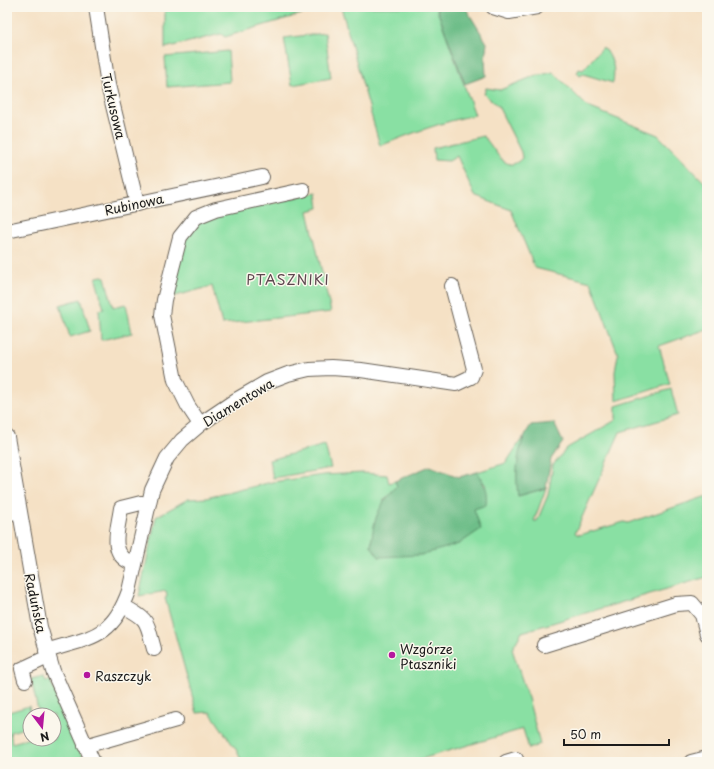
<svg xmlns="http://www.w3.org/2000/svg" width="714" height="769" viewBox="0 0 714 769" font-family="'Playpen Sans',sans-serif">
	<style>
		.green { fill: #89e0a3; stroke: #527e60 }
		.forest { fill: #6ebe89; stroke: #456d52 }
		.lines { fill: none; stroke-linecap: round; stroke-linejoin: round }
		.minor-casing { stroke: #686157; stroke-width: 16 }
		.minor { stroke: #fff; stroke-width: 14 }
		.poi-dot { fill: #b5179e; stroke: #fbf7ec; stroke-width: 1.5 }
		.labels { text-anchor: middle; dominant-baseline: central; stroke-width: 3; stroke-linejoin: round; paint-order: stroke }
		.street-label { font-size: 13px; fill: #1c1c1c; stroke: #fbf7ec }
		.poi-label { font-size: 13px; fill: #1c1c1c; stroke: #fbf7ec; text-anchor: start }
		.neighbourhood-label { font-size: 14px; letter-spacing: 1px; fill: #5e4750; stroke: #fbf7ec }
	</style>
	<rect width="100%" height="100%" fill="#fbf7ec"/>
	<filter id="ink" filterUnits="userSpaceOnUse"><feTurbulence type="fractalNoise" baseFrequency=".025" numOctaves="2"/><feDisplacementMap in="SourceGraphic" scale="8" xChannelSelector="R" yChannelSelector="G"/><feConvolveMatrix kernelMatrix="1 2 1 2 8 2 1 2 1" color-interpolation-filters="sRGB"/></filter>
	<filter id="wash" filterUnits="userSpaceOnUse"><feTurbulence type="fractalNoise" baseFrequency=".012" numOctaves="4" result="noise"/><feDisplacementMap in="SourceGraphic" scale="16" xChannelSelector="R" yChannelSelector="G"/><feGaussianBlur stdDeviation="0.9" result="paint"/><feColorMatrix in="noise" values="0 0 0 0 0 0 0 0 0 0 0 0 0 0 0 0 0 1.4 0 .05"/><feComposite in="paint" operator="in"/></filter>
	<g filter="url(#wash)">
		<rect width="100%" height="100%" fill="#f5e1c5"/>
		<!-- green -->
		<path class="green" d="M165 7H325L225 37 221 34 165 48Z
			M341 7H436L475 115C442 122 412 133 380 146Z
			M325 33 331 78 292 85 284 38Z
			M603 47C614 59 615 68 613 83L583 74 580 76 577 73 579 69 583 70Z
			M228 51 230 82 167 87 165 57Z
			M553 72 588 107 658 135 707 185V329L659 346 670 384 616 401 615 372 618 354 591 282 535 268 511 210 475 196 457 156 449 161 434 160 433 148 483 136C495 147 505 177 522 158L521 152 498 106 484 94 486 88 500 90 532 77Z
			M317 193 319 208 308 211 331 312 222 324 212 286 172 297 183 240 203 218Z
			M102 276 105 277 113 307 126 304 132 333 101 340 99 310 104 309 96 280 97 277Z
			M81 299 90 331 70 337 60 305Z
			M671 389 678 415 620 432 575 533 579 535 624 522 628 523 707 496V577L522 632 512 649 528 698 540 744 529 749 523 729 411 762H242L237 751 210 712 197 713 165 598 167 597 166 591 139 596 156 517 188 499 206 498 272 482 324 475 363 473 387 475 389 483 395 481 397 486 383 501 474 509 486 486 477 472 506 463 523 437 517 471 518 496 546 488 534 521H537L548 495 553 465 567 448 616 420V406Z
			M325 445 331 468 273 478 269 460Z
			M43 676 46 681 50 680 85 762H7V707L9 712 29 706C33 724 28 728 10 732L12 743 30 738 54 739V715H39L31 679Z"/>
		<!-- forest -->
		<path class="forest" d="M436 7H465L487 43 485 58 486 76 465 84Z
			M554 423 563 442 551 459 546 488 518 496C515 472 517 445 531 425Z
			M430 466 459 477 477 472C484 484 488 491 486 505L474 509 481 529 459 544 421 555 379 557 371 546C374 518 377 508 397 486L395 481Z"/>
	</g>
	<g filter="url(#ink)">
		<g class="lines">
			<defs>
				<path id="minor" d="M96 7 108 85 137 204
					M493 7 509 12 537 7
					M7 231 262 177
					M200 424 188 406 175 380 162 315 164 300 180 237 196 217 216 209 303 190
					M7 437 40 627 53 671 93 762
					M7 513 19 512
					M135 564C107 556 118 530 121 508L141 503 149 504
					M123 606C150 620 146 621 154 649
					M544 645 676 604 692 603 702 615 707 634
					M46 651C90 637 112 639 129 591L152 490 167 458 182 440 202 423 236 400 267 382 288 374 309 369 331 368 361 370 456 384 471 377 474 369 452 286
					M25 680 22 669 48 657
					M85 746 176 720
					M506 762 516 759 517 762
					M691 762 707 758"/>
			</defs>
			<!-- minor casing -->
			<use href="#minor" class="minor-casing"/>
			<!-- minor -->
			<use href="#minor" class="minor"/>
		</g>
	</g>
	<!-- markers -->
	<g class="poi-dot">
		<circle cx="392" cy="655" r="4"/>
		<circle cx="87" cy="675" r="4"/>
	</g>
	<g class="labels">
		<!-- street labels -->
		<g class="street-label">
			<text transform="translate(114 106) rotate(77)">Turkusowa</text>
			<text transform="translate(134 204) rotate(-12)">Rubinowa</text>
			<text transform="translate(238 402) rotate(-31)">Diamentowa</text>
			<text transform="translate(36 603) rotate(78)">Raduńska</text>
		</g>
		<!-- poi labels -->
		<g class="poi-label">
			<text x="400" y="648">Wzgórze<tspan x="400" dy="15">Ptaszniki</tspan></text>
			<text x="95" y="675">Raszczyk</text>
		</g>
		<!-- neighbourhood labels -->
		<g class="neighbourhood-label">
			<text x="288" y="279">PTASZNIKI</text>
		</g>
	</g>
	<!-- margin -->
	<rect width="714" height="769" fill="none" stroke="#fbf7ec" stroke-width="24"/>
	<!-- north arrow -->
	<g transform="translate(42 727) rotate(164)"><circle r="19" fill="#fbf7ec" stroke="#a29f99"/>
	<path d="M0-3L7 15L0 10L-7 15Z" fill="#b5179e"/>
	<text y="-6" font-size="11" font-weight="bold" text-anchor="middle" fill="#1c1c1c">N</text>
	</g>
	<!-- scale -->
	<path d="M564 739v6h105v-6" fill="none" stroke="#1c1c1c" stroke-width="2"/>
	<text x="570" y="739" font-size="12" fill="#1c1c1c" stroke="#fbf7ec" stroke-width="3" paint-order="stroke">50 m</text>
</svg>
